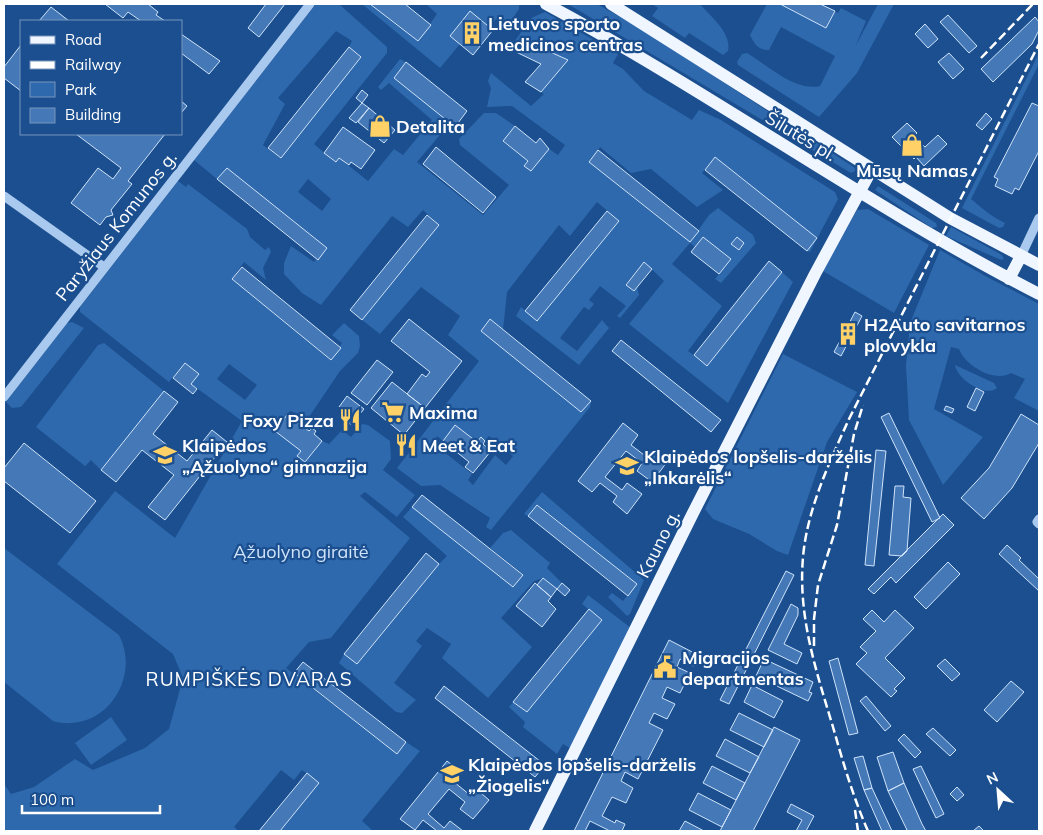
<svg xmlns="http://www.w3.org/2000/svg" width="1043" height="835" viewBox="0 0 1043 835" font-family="Mulish,sans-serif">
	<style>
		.green { fill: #2e69ad; fill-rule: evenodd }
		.building { fill: #4478b7; stroke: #cfe3fa }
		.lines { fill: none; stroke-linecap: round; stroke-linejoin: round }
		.minor { stroke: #a9c9ee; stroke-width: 9 }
		.major { stroke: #f0f6ff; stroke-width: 12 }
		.rail { stroke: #fff; stroke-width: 2.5; stroke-dasharray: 9 4; stroke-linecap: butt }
		.labels { text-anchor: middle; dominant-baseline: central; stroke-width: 4.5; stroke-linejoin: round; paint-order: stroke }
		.poi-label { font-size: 18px; font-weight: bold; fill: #fff; stroke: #1b4f8f; text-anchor: start }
		.street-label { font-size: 18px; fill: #fff; stroke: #1b4f8f }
		.park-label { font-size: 18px; fill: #cfe3fa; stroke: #1b4f8f }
		.neighbourhood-label { font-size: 19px; letter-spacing: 1px; fill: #fff; stroke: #1b4f8f }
	</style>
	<rect width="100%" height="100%" fill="#1b4f8f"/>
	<!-- green -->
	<path class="green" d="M316 4H339L387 47V53L314 144 335 162 339 158 368 181 394 149 403 155 432 120 389 83 381 90 378 87 400 59 406 62 394 78 450 123 417 162 483 215 509 185 460 145 459 139 484 113H496L515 126 503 142 528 161 524 166 531 171 549 149 558 155 565 145 512 106 487 107 491 88 488 81 491 73 531 106 544 94 541 92 567 60 526 41 516 52 510 48 531 18 545 12 618 54 613 63 623 69 644 91 692 120 699 110 721 120 835 192 838 199 810 252 807 251 817 238 715 157 702 173 723 190 697 207 651 169 631 173 600 147 589 162 690 242 709 215 718 208 753 235 756 243 721 283 715 279 731 259 703 237 695 247 690 243 672 264 722 306 688 351 707 365 782 272 793 282 728 403 629 324 664 281 644 262 626 284 633 291 637 287 639 295 620 318 617 316 626 306 600 286 589 300 594 304 589 310 584 307 560 338 577 351 602 320 609 328 579 365 516 316 521 307 537 321 619 221 597 202 570 236 559 225 507 292 503 330 490 319 481 331 581 412 591 401 590 407 491 530 486 527 490 518 440 485 421 486 397 468 479 361 448 335 460 316 421 287 380 334 362 320 439 225 423 210 408 227 392 216 321 305 302 293 284 274V263L291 246 314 262 327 248 227 168 217 179 194 160ZM336 31 352 41 349 47 361 57 280 158 263 145 285 104 278 98ZM308 179 331 199 322 211 298 192ZM455 425 477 442 481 438 485 441 489 436 513 456 506 465 495 455 473 485 468 480 472 474 434 444 437 436 443 441Z
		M362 4H370L418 41 437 14 426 4H519V9L509 24 496 19 489 27 460 44 440 68Z
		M568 4H597L643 30 855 168V171L851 173Z
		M652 4H700C711 17 732 33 728 51L723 55 689 33 685 38 652 16 658 8Z
		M767 4H780L826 28 835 12 838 13 841 8 866 21 855 47 878 4H894L857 73 819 117 738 65 737 62 742 54 747 53C767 65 795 92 820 86L835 56 781 27 769 50C758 50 755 45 750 35Z
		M1039 53V64L971 199C982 208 992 217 1005 223L1003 227 999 228 962 208Z
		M178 181 186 187 188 184 247 229 250 237 265 250 269 247 271 252 263 268 266 280 244 262 232 279 330 360 342 343 332 335 344 323 359 336 360 346 358 353 340 371 309 417 290 411 275 431 301 451 297 456 305 462 322 441 329 444 342 430 351 437 362 424 368 425 390 441 391 459 383 470 415 495 397 517 365 492 360 496 410 538 331 638 309 642 286 668 397 754 406 742 420 751 362 821 373 831H280L319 783 302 770 294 780 281 770 234 827 239 831H4V784L11 794 34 787 75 759 93 770 145 748 169 729 183 678 173 654 57 564 115 491 175 538 242 421 191 384 199 374 185 363 169 382 80 312V307ZM229 364 257 385 245 400 217 379Z
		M878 186 936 223 937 227 932 228 875 190Z
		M868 209 929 245 894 313 823 271 857 210Z
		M951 227 1002 255 1004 259 1001 260 946 236Z
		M940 250 987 277 1039 304V411L1014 398 1025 379 1011 373C995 383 965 366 959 349L951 347 934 409 983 437 943 485 909 420 906 365 910 323Z
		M72 322 84 328 21 407 12 408 6 402 67 323Z
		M104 343 164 391 101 470 91 460 85 466 36 427 98 345Z
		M783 354 857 392 827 442 788 555 777 551 749 534 713 519 705 509Z
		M955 365 994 383 997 388C985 398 957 379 955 365Z
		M542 492 644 580 630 614 627 616 608 597 612 593 623 601 637 584 538 505 528 516 524 514Z
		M412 507 513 586 523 574 490 548 503 533 511 530 550 563 547 568 562 583 557 589 543 578 534 581 501 618 532 647 488 698 442 658 451 644 427 628 416 641 422 646 394 683 416 700 402 713 396 712 339 663 344 654 357 664 439 564 447 556 403 517Z
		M4 548 119 635C142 679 103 735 53 721L4 682Z
		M588 595 631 628 570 748 563 744 557 754 523 727 525 722 509 707 513 702 527 712 602 620 582 604Z
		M111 717 127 740 91 765 75 743Z"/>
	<!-- building -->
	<path class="building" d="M105 4H148L158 12 156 15 165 21H141L128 12 123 18Z
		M266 4H285L259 37 248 28Z
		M370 4H405L431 25 418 41Z
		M780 4H820L835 11 826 28Z
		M51 7 69 21H39Z
		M470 11 493 30 473 55 450 36Z
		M948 15 977 46 969 53 940 22Z
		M1035 17 1039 22V30L1032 44 993 82 981 69Z
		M925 24 938 39 928 48 915 34Z
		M181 34 220 61 209 74 181 53Z
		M526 41 568 60 541 92 525 82 541 64 516 52Z
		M21 45V91L4 78V67Z
		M349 47 361 57 281 158 268 148Z
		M949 53 964 69 953 79 938 62Z
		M406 62 467 111 455 127 394 78Z
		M362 90 368 95 362 103 356 98Z
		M181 101 187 106 181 113Z
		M362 103 369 108 356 123 349 118Z
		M1032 103 1039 106V151L1019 190 1015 188 1012 194 995 186 998 179 994 177Z
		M369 108 395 130 384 143 358 122Z
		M986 113 992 119 982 130 976 125Z
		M907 123 917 133 914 136 925 147 938 135 947 144 924 166 916 157 914 159 892 137Z
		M515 126 536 143 540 138 549 149 531 171 524 166 528 161 503 141Z
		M343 127 375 150 361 169 351 162 349 165 339 158 336 162 324 153Z
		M76 134H165L128 181 132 184 111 210 113 215 106 217 100 225 71 203 98 168 113 179 121 168Z
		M436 147 496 197 483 213 423 164Z
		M598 150 699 231 690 242 589 162Z
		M715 157 817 238 807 251 705 170Z
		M227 168 327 248 318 260 217 179Z
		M607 211 619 221 537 321 525 311Z
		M427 215 439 225 362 320 350 310Z
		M703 237 731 259 719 274 691 252Z
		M737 237 744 243 739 250 731 244Z
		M769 261 782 272 707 366 694 355Z
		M644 262 652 269 634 291 626 285Z
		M242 267 341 348 331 360 232 279Z
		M855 312 862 316 841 356 834 352Z
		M409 319 462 361 425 408 407 394 422 374 426 377 430 372 391 341Z
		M490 319 591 401 581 412 481 331Z
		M621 340 721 420 711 432 612 351Z
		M377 360 393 372 367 405 351 393Z
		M185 363 199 374 191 384 197 389 193 394 173 378Z
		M392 382 425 408 404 435 371 408Z
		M976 388 984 392 975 411 967 407Z
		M164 391 178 402 153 434 187 461 212 430 227 442 165 520 148 507 174 475 142 450 116 482 101 470Z
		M347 396 364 409 351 425 340 415 344 410 339 407Z
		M946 406 954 409 952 413 944 410Z
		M889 413 940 518 932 522 881 417Z
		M1021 414 1039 425V443L1012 488 984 519 961 498 989 468Z
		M287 415 309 431 312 428 316 431 314 434 322 441 305 462 297 456 301 451 275 431Z
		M623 423 638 435 631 445 648 458 653 451 667 462 652 482 637 471 642 463 626 451 605 477 622 490 627 483 642 494 627 514 613 502 617 496 600 483 592 492 578 481Z
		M455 425 477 442 481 437 485 441 483 444 491 451 473 473 465 467 469 462 443 441Z
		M24 443 96 501 70 533 4 481V468Z
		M876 450 886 451 874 566 865 565Z
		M895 486H904L903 497 911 498 907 551 902 556 889 555Z
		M422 495 523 575 513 587 412 507Z
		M537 505 637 584 628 596 528 516Z
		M943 514 954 525 896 583 891 577 874 594 868 589Z
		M1007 545 1021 558 1019 560 1039 579V591L999 554Z
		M426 553 439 564 357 664 344 654Z
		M948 562 960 574 926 609 914 597Z
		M786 571 794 575 729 704 720 700Z
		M543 578 557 589 551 597 537 585Z
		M535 583 551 597 548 601 556 609 542 627 516 606Z
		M562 583 570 590 565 596 557 589Z
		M791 604 798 608V615L784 644 802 653 797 664 768 650Z
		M589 609 602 620 527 712 513 702Z
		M872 610 884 622 895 610 914 628 885 658 905 678 894 689 897 691 891 697 856 664 867 653 860 647 876 631 863 619Z
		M669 640 700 656 694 666 680 659 677 667 690 673 680 693 667 687 662 698 675 704 667 719 654 713 649 723 663 730 638 779 625 772 621 781 633 788 626 803 612 797 602 816 615 823 616 820 625 824 622 831H610L590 821 585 831H574Z
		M838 658 858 733 849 735 829 661Z
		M764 659 813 682 809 692 812 693 808 701 756 676Z
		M945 659 960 674 952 681 937 666Z
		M303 662 406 742 397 754 294 673Z
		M1011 681 1024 692 997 722 984 710Z
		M752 685 783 701 774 718 744 702Z
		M444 686 545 765 535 777 435 698Z
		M866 696 891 726 885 731 860 701Z
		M739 713 773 730 764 747 730 730Z
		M774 727 800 740 753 831H720Z
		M933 728 956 750 950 756 926 734Z
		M904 734 921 752 915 758 898 740Z
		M725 739 759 757 750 773 716 756Z
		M893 752 904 783 888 791 877 757Z
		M863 756 872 788 864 790 854 758Z
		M447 761 462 773 454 782 470 795 475 788 489 800 473 819 460 809 465 802 449 789 428 814 444 828 450 821 463 831H437L423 820 415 830 400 819Z
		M712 766 745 783 736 800 703 783Z
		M921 766 944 814 936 818 913 769Z
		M307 773 319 783 280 831H259Z
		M904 783 922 824 926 831H905L907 830 888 791Z
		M957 787 964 795 957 801 950 794Z
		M872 788 892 831H882L864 790Z
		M698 793 731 810 722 827 689 810Z
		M791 804 814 816 806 831H796L802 820 787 812Z
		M685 821 704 831H679Z
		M979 826 984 831H973Z"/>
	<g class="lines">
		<!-- minor -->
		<path class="minor" d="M4 196 104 267
			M1021 256 1039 218
			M4 397 310 4
			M1039 519 1037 522 1039 524"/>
		<!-- major -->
		<path class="major" d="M546 4C714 94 869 207 1039 294
			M611 4 950 218 1039 265
			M1009 279 1021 256
			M535 831 693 513 815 274 872 169"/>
		<!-- rail -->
		<path class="rail" d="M981 58 1033 4
			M814 646V619L818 585 837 525 854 434 863 405
			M855 810 858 831
			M868 831C853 797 843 762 833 727 815 667 796 611 804 548 810 503 831 459 849 419L1039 44"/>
	</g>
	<!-- icons -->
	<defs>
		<symbol id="building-bare" viewBox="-9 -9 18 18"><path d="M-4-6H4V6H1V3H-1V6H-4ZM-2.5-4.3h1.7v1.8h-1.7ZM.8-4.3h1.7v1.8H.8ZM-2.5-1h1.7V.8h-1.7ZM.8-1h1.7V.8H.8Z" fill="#ffd166" stroke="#1b4f8f" stroke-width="2.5" paint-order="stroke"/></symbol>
		<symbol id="shop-bare" viewBox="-9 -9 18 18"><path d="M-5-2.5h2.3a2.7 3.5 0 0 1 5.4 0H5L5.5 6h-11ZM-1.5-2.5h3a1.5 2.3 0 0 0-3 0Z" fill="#ffd166" stroke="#1b4f8f" stroke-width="2.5" paint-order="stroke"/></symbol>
		<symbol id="supermarket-bare" viewBox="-9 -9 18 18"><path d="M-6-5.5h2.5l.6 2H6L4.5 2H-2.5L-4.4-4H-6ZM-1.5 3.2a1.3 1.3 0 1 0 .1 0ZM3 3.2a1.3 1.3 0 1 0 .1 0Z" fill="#ffd166" stroke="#1b4f8f" stroke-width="2.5" paint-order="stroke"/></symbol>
		<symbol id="restaurant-bare" viewBox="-9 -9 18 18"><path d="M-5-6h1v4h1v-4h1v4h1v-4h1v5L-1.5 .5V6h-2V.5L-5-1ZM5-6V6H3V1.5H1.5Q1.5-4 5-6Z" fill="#ffd166" stroke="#1b4f8f" stroke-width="2.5" paint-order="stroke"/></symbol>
		<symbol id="school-bare" viewBox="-9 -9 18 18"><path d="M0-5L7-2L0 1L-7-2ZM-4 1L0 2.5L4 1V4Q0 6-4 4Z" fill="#ffd166" stroke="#1b4f8f" stroke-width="2.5" paint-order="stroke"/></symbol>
		<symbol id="civic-bare" viewBox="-9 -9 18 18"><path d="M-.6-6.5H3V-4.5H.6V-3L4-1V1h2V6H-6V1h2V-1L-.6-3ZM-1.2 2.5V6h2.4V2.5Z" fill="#ffd166" stroke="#1b4f8f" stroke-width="2.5" paint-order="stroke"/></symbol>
	</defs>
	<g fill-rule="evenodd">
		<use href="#building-bare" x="456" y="17" width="32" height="32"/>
		<use href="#shop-bare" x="364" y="110" width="32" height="32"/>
		<use href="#shop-bare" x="896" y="129" width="32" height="32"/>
		<use href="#building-bare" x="832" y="318" width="32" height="32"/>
		<use href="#supermarket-bare" x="377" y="396" width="32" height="32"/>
		<use href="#restaurant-bare" x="334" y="404" width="32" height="32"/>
		<use href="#restaurant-bare" x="390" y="429" width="32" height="32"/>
		<use href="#school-bare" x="149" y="439" width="32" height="32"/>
		<use href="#school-bare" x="611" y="450" width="32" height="32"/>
		<use href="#civic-bare" x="649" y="651" width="32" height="32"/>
		<use href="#school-bare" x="436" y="758" width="32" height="32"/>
	</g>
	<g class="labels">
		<!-- poi labels -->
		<g class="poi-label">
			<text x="488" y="23">Lietuvos sporto<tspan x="488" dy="21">medicinos centras</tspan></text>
			<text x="396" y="126">Detalita</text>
			<text x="912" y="170" text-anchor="middle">Mūsų Namas</text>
			<text x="864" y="324">H2Auto savitarnos<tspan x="864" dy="21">plovykla</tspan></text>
			<text x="409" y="412">Maxima</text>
			<text x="334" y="420" text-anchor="end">Foxy Pizza</text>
			<text x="182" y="445">Klaipėdos<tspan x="182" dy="21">„Ąžuolyno“ gimnazija</tspan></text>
			<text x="422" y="445">Meet &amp; Eat</text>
			<text x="644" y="456">Klaipėdos lopšelis-darželis<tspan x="644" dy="21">„Inkarėlis“</tspan></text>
			<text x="682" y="657">Migracijos<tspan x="682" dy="21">departmentas</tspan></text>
			<text x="468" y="764">Klaipėdos lopšelis-darželis<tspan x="468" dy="21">„Žiogelis“</tspan></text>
		</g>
		<!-- street labels -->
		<g class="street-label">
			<text transform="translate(801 136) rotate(31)">Šilutės pl.</text>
			<text transform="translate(116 226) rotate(-52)">Paryžiaus Komunos g.</text>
			<text transform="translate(658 544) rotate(-63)">Kauno g.</text>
		</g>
		<!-- park labels -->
		<g class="park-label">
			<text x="301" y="551">Ąžuolyno giraitė</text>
		</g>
		<!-- neighbourhood labels -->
		<g class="neighbourhood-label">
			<text x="249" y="679">RUMPIŠKĖS DVARAS</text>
		</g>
	</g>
	<!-- border -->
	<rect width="1043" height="835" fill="none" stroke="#ffffff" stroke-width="10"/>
	<!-- legend -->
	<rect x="20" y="20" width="162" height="115" fill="#1b4f8f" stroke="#7695bc"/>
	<rect x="30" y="36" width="25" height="8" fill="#f0f6ff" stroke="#7695bc"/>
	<text x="65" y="45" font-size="15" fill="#ffffff">Road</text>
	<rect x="30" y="61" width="25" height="8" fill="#ffffff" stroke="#7695bc"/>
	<text x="65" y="70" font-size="15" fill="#ffffff">Railway</text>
	<rect x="30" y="82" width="25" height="15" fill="#2e69ad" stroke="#7695bc"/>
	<text x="65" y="95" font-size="15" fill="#ffffff">Park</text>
	<rect x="30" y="108" width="25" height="15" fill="#4478b7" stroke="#7695bc"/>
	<text x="65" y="120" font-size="15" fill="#ffffff">Building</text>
	<!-- north arrow -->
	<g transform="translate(998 790) rotate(334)" stroke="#1b4f8f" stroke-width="4" paint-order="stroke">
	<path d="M0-4L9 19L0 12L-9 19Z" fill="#ffffff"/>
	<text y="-8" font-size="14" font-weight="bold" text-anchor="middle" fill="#ffffff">N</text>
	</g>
	<!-- scale -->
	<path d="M22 805v8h138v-8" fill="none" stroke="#ffffff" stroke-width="2.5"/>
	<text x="30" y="805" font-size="15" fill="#ffffff" stroke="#1b4f8f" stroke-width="4" paint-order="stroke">100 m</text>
</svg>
